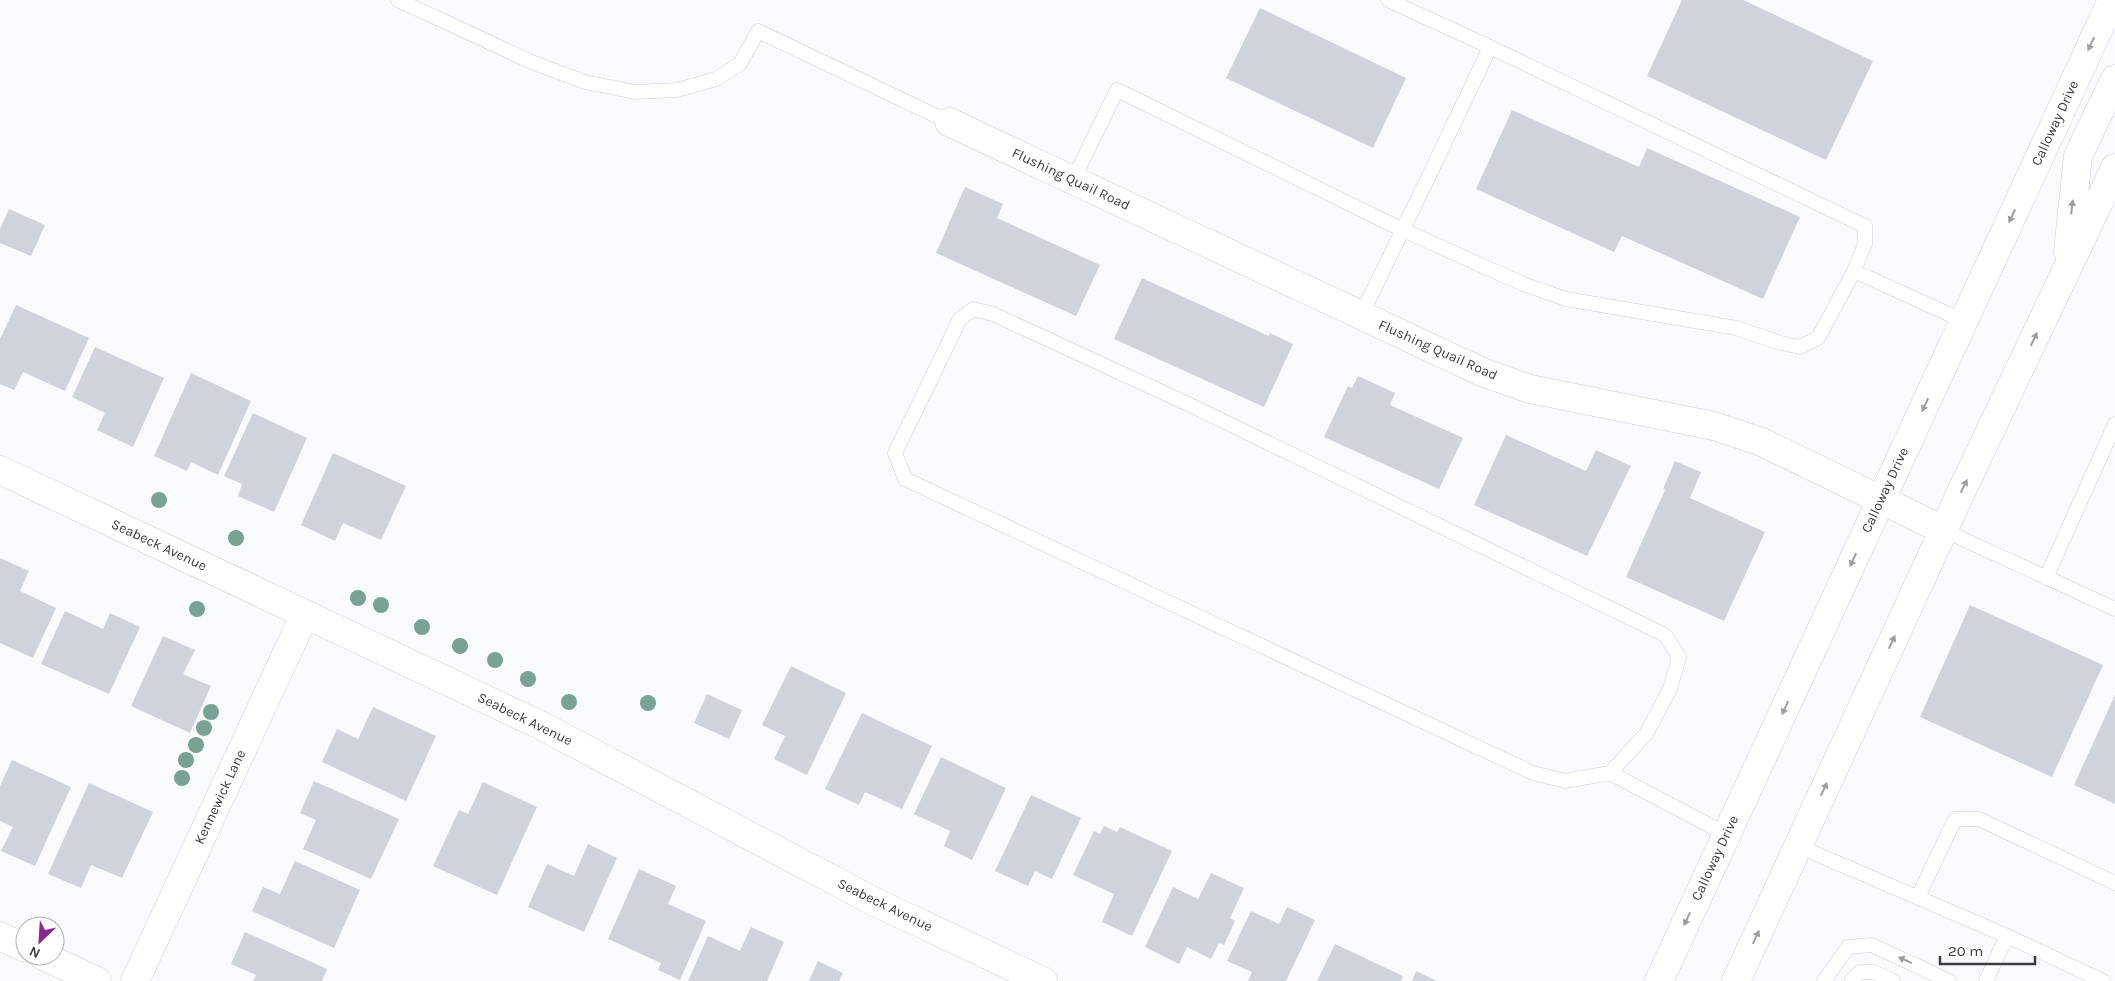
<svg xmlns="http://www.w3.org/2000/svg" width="2115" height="981" viewBox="0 0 2115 981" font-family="Karla,sans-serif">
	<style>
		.building { fill: #cfd4dc }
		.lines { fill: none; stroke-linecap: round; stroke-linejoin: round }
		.service-casing { stroke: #c8ccd4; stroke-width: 15 }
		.minor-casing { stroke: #c8ccd4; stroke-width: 29 }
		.secondary-casing { stroke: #c8ccd4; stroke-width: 29 }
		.service { stroke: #fff; stroke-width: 14 }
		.minor { stroke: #fff; stroke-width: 28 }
		.secondary { stroke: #fff; stroke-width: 28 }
		.tree { fill: #78a394 }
		.oneway { fill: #9d9ea0 }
		.labels { text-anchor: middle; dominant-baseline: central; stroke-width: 4; stroke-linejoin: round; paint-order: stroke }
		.street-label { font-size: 14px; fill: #3b3d40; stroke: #fff }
	</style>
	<rect width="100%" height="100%" fill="#f8fafe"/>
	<!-- building -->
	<path class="building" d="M1682 0H1743L1873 61 1826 160 1647 76Z
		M1260 8 1406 78 1373 148 1226 78Z
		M1512 110 1639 167 1647 148 1800 217 1763 299 1622 236 1614 252 1476 189Z
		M965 187 1003 204 997 218 1100 265 1076 316 936 253Z
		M9 209 45 225 31 256 0 243V229Z
		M1142 278 1269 336 1270 333 1293 344 1264 407 1114 339Z
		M16 305 89 338 65 391 23 372 14 390 0 384V339Z
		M95 347 164 378 133 447 97 430 105 413 72 397Z
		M191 373 251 401 218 475 191 462 187 471 154 456Z
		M1358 376 1395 393 1390 405 1463 438 1439 489 1324 437 1348 386 1352 388Z
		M253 413 307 438 274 512 238 496 242 484 224 476Z
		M1506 435 1586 471 1596 450 1631 466 1587 556 1474 505Z
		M333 453 406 486 381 540 343 523 335 541 301 525Z
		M1675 461 1701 472 1690 498 1765 532 1724 621 1626 577 1665 490 1663 489Z
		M0 558 29 571 20 591 56 608 33 658 0 643Z
		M1970 605 2103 665 2052 777 1920 717Z
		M65 611 103 629 110 613 140 627 109 694 41 664Z
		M163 636 195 650 183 674 211 686 190 733 131 706Z
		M791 666 846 693 807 775 774 759 785 736 762 725Z
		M707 694 742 710 729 739 694 723Z
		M2115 695V804L2074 785Z
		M373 707 436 736 406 801 322 762 337 729 358 739Z
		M862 713 932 746 902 809 865 792 859 805 825 789Z
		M941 757 1006 788 972 860 944 846 950 831 914 814Z
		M12 760 71 787 35 866 1 851 13 827 0 821V786Z
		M314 781 399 819 371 879 303 849 316 820 300 813Z
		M483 782 537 807 497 895 433 866 459 810 468 814Z
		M89 783 153 812 122 878 91 865 81 888 48 874Z
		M1031 795 1081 818 1052 879 1035 871 1028 886 995 871Z
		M1104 826 1117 832 1120 827 1172 851 1132 936 1102 922 1114 894 1073 875 1094 831 1100 834Z
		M588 844 617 858 584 932 528 907 547 864 574 876Z
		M295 861 360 890 334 948 252 911 263 887 280 894Z
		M639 869 676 886 668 904 706 921 680 980 658 970 661 963 608 939Z
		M1211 873 1244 888 1230 918 1235 921 1224 945 1219 943 1211 959 1187 947 1179 964 1145 947 1173 887 1198 899Z
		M1287 907 1315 920 1286 981H1248L1252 972 1227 961 1251 911 1279 924Z
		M751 927 784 942 767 981H688L708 936 740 951Z
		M245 932 327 969 322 981H253L256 975 231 964Z
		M1335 944 1403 976 1401 981H1317Z
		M818 961 843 973 839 981H809Z
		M1416 971 1437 981H1412Z"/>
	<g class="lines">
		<defs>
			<path id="service" d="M398 0 534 63 585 82 635 92 677 90 716 79 740 64 758 31 949 122
				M1388 0 1490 47
				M1073 180 1117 90 1403 230 1523 284 1566 299 1736 328 1781 343 1800 347 1818 338 1854 271 1865 244V226L1490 47C1448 137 1405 226 1361 315
				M1854 271 1964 321
				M1943 530 2115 609
				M2046 578 2115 424
				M1610 773 1565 781 1533 773 905 479 895 453 960 319 973 309 993 314 1188 404 1665 635 1679 657 1670 689 1646 734 1610 773 1726 834
				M1798 846 2007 936 1986 981
				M1918 897 1955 819H1979L2115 883
				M2007 936 2103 981
				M1824 981 1848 947 1872 945 1949 981
				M1851 981 1860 972H1873L1893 981"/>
			<path id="minor" d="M949 122 1482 372 1530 389 1714 426 1762 442 1943 530
				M0 470 540 725 875 902 1043 981
				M0 936 25 948
				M43 956 97 981
				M135 981 305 614"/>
			<path id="secondary" d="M2068 251 2078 156 2115 79
				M1659 981 2112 0
				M1736 981 1963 488 2115 168"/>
		</defs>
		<!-- service casing -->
		<use href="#service" class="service-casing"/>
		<!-- minor casing -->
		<use href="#minor" class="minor-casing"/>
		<!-- secondary casing -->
		<use href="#secondary" class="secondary-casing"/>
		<!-- service -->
		<use href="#service" class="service"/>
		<!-- minor -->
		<use href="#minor" class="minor"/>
		<!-- secondary -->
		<use href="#secondary" class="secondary"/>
	</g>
	<!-- trees -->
	<g class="tree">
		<circle cx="159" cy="500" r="8"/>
		<circle cx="236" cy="538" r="8"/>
		<circle cx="358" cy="598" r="8"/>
		<circle cx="381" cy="605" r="8"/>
		<circle cx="197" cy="609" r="8"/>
		<circle cx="422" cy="627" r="8"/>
		<circle cx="460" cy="646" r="8"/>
		<circle cx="495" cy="660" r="8"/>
		<circle cx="528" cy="679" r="8"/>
		<circle cx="569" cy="702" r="8"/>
		<circle cx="648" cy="703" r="8"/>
		<circle cx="211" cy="712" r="8"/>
		<circle cx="204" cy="728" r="8"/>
		<circle cx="196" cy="745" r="8"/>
		<circle cx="186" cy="760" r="8"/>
		<circle cx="182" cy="778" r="8"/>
	</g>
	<!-- one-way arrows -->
	<defs><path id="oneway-solid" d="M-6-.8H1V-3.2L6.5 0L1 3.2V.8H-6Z" transform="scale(1.25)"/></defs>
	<g class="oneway">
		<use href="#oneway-solid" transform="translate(2091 44) rotate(115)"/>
		<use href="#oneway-solid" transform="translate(2072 207) rotate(-84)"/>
		<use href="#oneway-solid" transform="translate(2012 216) rotate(115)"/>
		<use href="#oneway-solid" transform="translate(2034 339) rotate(-65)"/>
		<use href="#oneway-solid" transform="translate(1925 405) rotate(115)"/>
		<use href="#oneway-solid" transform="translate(1964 486) rotate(-65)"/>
		<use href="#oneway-solid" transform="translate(1853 560) rotate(115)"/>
		<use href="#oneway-solid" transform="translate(1892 642) rotate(-65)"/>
		<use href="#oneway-solid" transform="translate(1785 708) rotate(115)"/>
		<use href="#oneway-solid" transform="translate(1824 789) rotate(-65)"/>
		<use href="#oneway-solid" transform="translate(1687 919) rotate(115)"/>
		<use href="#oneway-solid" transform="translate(1756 937) rotate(-65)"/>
		<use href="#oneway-solid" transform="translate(1905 960) rotate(-156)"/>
	</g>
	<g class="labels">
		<!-- street labels -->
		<g class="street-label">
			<text transform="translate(2055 123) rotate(-65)">Calloway Drive</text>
			<text transform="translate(1071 179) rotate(25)">Flushing Quail Road</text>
			<text transform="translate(1438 350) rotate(24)">Flushing Quail Road</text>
			<text transform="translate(1885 490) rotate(-65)">Calloway Drive</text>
			<text transform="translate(159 545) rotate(25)">Seabeck Avenue</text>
			<text transform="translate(525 719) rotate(26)">Seabeck Avenue</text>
			<text transform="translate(220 797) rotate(-65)">Kennewick Lane</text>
			<text transform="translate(1715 858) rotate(-65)">Calloway Drive</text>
			<text transform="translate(885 905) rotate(26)">Seabeck Avenue</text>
		</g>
	</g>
	<!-- north arrow -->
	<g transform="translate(40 941) rotate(205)"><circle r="24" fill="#ffffff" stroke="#b1b1b3"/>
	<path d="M0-4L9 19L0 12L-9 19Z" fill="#8c268d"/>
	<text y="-8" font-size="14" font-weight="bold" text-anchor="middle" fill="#3b3d40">N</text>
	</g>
	<!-- scale -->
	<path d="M1940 956v8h95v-8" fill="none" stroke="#3b3d40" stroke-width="2.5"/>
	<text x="1948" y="956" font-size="15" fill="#3b3d40" stroke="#ffffff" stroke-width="4" paint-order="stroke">20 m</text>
</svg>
